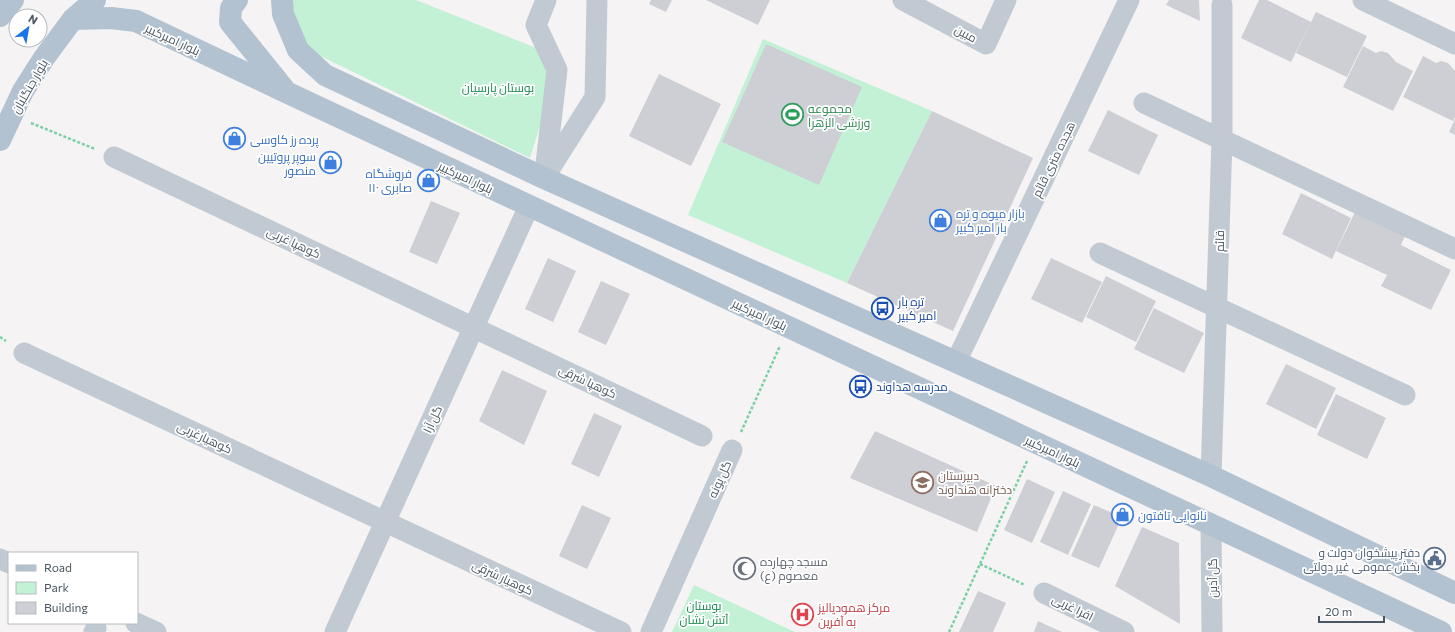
<svg xmlns="http://www.w3.org/2000/svg" width="1455" height="632" viewBox="0 0 1455 632" font-family="Commissioner,Cairo,sans-serif">
	<style>
		.green { fill: #c3f1d5 }
		.building { fill: #cdcfd5 }
		.lines { fill: none; stroke-linecap: round; stroke-linejoin: round }
		.path { stroke: #7ad0a6; stroke-width: 2.5; stroke-dasharray: 3 2; stroke-linecap: butt }
		.minor { stroke: #c1cad2; stroke-width: 21 }
		.major { stroke: #b3c2d1; stroke-width: 22 }
		.labels { text-anchor: middle; dominant-baseline: central; stroke-width: 3.5; stroke-linejoin: round; paint-order: stroke }
		.street-label { font-size: 12px; fill: #4a5661; stroke: #fff }
		.park-label { font-size: 12px; fill: #17864f; stroke: #fff }
		.leisure-label { font-size: 12px; fill: #27864d; stroke: #fff; text-anchor: start }
		.shop-label { font-size: 12px; fill: #366cbe; stroke: #fff; text-anchor: start }
		.transit-label { font-size: 12px; fill: #164399; stroke: #fff; text-anchor: start }
		.education-label { font-size: 12px; fill: #785e54; stroke: #fff; text-anchor: start }
		.service-label { font-size: 12px; fill: #4e5e75; stroke: #fff; text-anchor: end }
		.worship-label { font-size: 12px; fill: #5b616d; stroke: #fff; text-anchor: start }
		.health-label { font-size: 12px; fill: #be3a42; stroke: #fff; text-anchor: start }
	</style>
	<rect width="100%" height="100%" fill="#f5f3f3"/>
	<!-- green -->
	<path class="green" d="M294 0H416L539 49 550 65 549 97 530 158 310 51 288 14Z
		M763 39 932 111 847 283 688 215Z
		M694 585 795 632H672Z"/>
	<!-- building -->
	<path class="building" d="M651 0H672L666 12 649 4Z
		M706 0H770L758 25Z
		M1169 0H1199L1200 21 1166 5Z
		M1259 0H1267L1311 22 1291 62 1241 38Z
		M1316 12 1367 36 1347 77 1296 53Z
		M766 44 862 87 819 185 722 142Z
		M1363 46 1376 53 1381 51 1388 53 1396 62 1413 71 1393 111 1343 87Z
		M1423 56 1436 63 1441 61 1448 63 1455 71V117L1453 121 1403 97Z
		M659 74 721 104 691 166 629 136Z
		M1108 110 1158 135 1139 175 1088 151Z
		M932 111 1033 158 953 331 847 283Z
		M1455 119V135L1449 132Z
		M1301 193 1351 218 1332 259 1282 234Z
		M431 201 460 213 437 264 409 252Z
		M1356 210 1406 234 1401 245 1451 270 1431 310 1381 286 1387 275 1336 251Z
		M548 258 576 271 553 322 525 309Z
		M1051 258 1102 282 1082 323 1031 299Z
		M1106 276 1156 301 1136 342 1086 317Z
		M601 281 630 294 606 345 578 332Z
		M1154 308 1204 333 1184 373 1134 349Z
		M1286 364 1336 388 1316 429 1266 404Z
		M502 370 547 391 524 445 479 421Z
		M1336 394 1386 418 1367 459 1317 435Z
		M594 413 622 426 599 477 571 464Z
		M875 431 996 486 977 532 850 478Z
		M1027 479 1055 492 1032 543 1004 530Z
		M1063 491 1091 504 1068 555 1040 542Z
		M582 505 611 518 587 569 559 556Z
		M1094 505 1122 517 1099 568 1071 556Z
		M1142 527 1179 543 1180 624 1115 586Z
		M978 591 1006 603 993 632H959Z
		M1038 621 1062 632H1034Z"/>
	<g class="lines">
		<!-- path -->
		<path class="path" d="M31 123 95 149
			M0 337 6 341
			M741 432 780 346
			M980 564 1025 585
			M949 632 1027 461"/>
		<!-- minor -->
		<path class="minor" d="M903 0 986 44 1006 0
			M1363 0 1455 44
			M1144 103 1455 249
			M114 157 702 436
			M545 172 557 70 536 25 546 0
			M544 178 595 97 597 0
			M1100 253 1405 395
			M24 353 621 632
			M956 362 1129 0
			M1211 476 1222 140V5
			M1211 524 1212 632
			M0 559 9 563
			M1044 593 1124 632
			M136 623 156 632
			M94 632 96 628
			M335 632 529 206
			M651 632 732 450"/>
		<!-- major -->
		<path class="major" d="M237 0 231 8 230 22 284 89
			M282 0 283 14 298 50 325 75 544 178 1211 476 1455 593
			M0 16 13 0
			M73 19 111 18 136 21 288 93 1441 632
			M0 140 23 91 44 58 73 19 95 0"/>
	</g>
	<!-- icons -->
	<defs>
		<symbol id="stadium-ring" viewBox="-11 -11 22 22"><circle r="9.5" fill="#fff" stroke="#2e9e5b" stroke-width="1.5"/><path d="M0-5a6.5 5 0 1 0 0 10a6.5 5 0 1 0 0-10ZM-3.5-1.8h7v3.6h-7Z" fill="#2e9e5b"/></symbol>
		<symbol id="shop-ring" viewBox="-11 -11 22 22"><circle r="9.5" fill="#fff" stroke="#3f7fe0" stroke-width="1.5"/><path d="M-5-2.5h2.3a2.7 3.5 0 0 1 5.4 0H5L5.5 6h-11ZM-1.5-2.5h3a1.5 2.3 0 0 0-3 0Z" fill="#3f7fe0"/></symbol>
		<symbol id="bus-ring" viewBox="-11 -11 22 22"><circle r="9.5" fill="#fff" stroke="#1a4fb4" stroke-width="1.5"/><path d="M-5-6H5V4H4V6H2V4H-2V6H-4V4H-5ZM-3.5-4V0h7V-4ZM-3.5 1.2v1.5H-2V1.2ZM2 1.2v1.5H3.5V1.2Z" fill="#1a4fb4"/></symbol>
		<symbol id="school-ring" viewBox="-11 -11 22 22"><circle r="9.5" fill="#fff" stroke="#8d6e63" stroke-width="1.5"/><path d="M0-5L7-2L0 1L-7-2ZM-4 1L0 2.5L4 1V4Q0 6-4 4Z" fill="#8d6e63"/></symbol>
		<symbol id="civic-ring" viewBox="-11 -11 22 22"><circle r="9.5" fill="#fff" stroke="#5c6f8a" stroke-width="1.5"/><path d="M-.6-6.5H3V-4.5H.6V-3L4-1V1h2V6H-6V1h2V-1L-.6-3ZM-1.2 2.5V6h2.4V2.5Z" fill="#5c6f8a"/></symbol>
		<symbol id="mosque-ring" viewBox="-11 -11 22 22"><circle r="9.5" fill="#fff" stroke="#6b7280" stroke-width="1.5"/><path d="M3.5-4.9A6 6 0 1 0 3.5 4.9A5 5 0 1 1 3.5-4.9Z" fill="#6b7280"/></symbol>
		<symbol id="hospital-ring" viewBox="-11 -11 22 22"><circle r="9.5" fill="#fff" stroke="#e0444e" stroke-width="1.5"/><path d="M-5-5h3v3.5h4V-5h3V5h-3V1.5h-4V5h-3Z" fill="#e0444e"/></symbol>
	</defs>
	<g fill-rule="evenodd">
		<use href="#stadium-ring" x="780" y="102" width="25" height="25"/>
		<use href="#shop-ring" x="222" y="126" width="25" height="25"/>
		<use href="#shop-ring" x="318" y="150" width="25" height="25"/>
		<use href="#shop-ring" x="416" y="168" width="25" height="25"/>
		<use href="#shop-ring" x="928" y="208" width="25" height="25"/>
		<use href="#bus-ring" x="870" y="296" width="25" height="25"/>
		<use href="#bus-ring" x="848" y="374" width="25" height="25"/>
		<use href="#school-ring" x="910" y="470" width="25" height="25"/>
		<use href="#shop-ring" x="1110" y="502" width="25" height="25"/>
		<use href="#civic-ring" x="1422" y="546" width="25" height="25"/>
		<use href="#mosque-ring" x="732" y="556" width="25" height="25"/>
		<use href="#hospital-ring" x="790" y="602" width="25" height="25"/>
	</g>
	<g class="labels">
		<!-- street labels -->
		<g class="street-label">
			<text transform="translate(966 33) rotate(28)">مبین</text>
			<text transform="translate(173 39) rotate(25)">بلوار امیرکبیر</text>
			<text transform="translate(29 86) rotate(-60)">بلوار جنگلبان</text>
			<text transform="translate(1053 159) rotate(-64)">هجده متری قائم</text>
			<text transform="translate(466 177) rotate(25)">بلوار امیرکبیر</text>
			<text transform="translate(1219 241) rotate(-89)">قائم</text>
			<text transform="translate(294 242) rotate(25)">کوهپا غربی</text>
			<text transform="translate(760 314) rotate(25)">بلوار امیرکبیر</text>
			<text transform="translate(588 381) rotate(25)">کوهپا شرقی</text>
			<text transform="translate(432 419) rotate(-65)">گل آرا</text>
			<text transform="translate(205 437) rotate(25)">کوهیارغربی</text>
			<text transform="translate(1053 451) rotate(25)">بلوار امیرکبیر</text>
			<text transform="translate(719 479) rotate(-66)">گل پونه</text>
			<text transform="translate(503 577) rotate(25)">کوهیار شرقی</text>
			<text transform="translate(1212 578) rotate(-90)">گل آذین</text>
			<text transform="translate(1073 607) rotate(26)">افرا غربی</text>
		</g>
		<!-- park labels -->
		<g class="park-label">
			<text x="498" y="87">بوستان پارسیان</text>
			<text x="704" y="605">بوستان<tspan x="704" dy="14">آتش نشان</tspan></text>
		</g>
		<!-- leisure labels -->
		<g class="leisure-label">
			<text x="808" y="108">مجموعه<tspan x="808" dy="14">ورزشی الزهرا</tspan></text>
		</g>
		<!-- shop labels -->
		<g class="shop-label">
			<text x="250" y="139">پرده رز کاوسی</text>
			<text x="316" y="156" text-anchor="end">سوپر پروتیین<tspan x="316" dy="14">منصور</tspan></text>
			<text x="412" y="173" text-anchor="end">فروشگاه<tspan x="412" dy="14">صابری ۱۱۰</tspan></text>
			<text x="956" y="213">بازار میوه و تره<tspan x="956" dy="14">بار امیر کبیر</tspan></text>
			<text x="1138" y="515">نانوایی تافتون</text>
		</g>
		<!-- transit labels -->
		<g class="transit-label">
			<text x="898" y="301">تره بار<tspan x="898" dy="14">امیر کبیر</tspan></text>
			<text x="876" y="386">مدرسه هداوند</text>
		</g>
		<!-- education labels -->
		<g class="education-label">
			<text x="938" y="475">دبیرستان<tspan x="938" dy="14">دخترانه هنداوند</tspan></text>
		</g>
		<!-- service labels -->
		<g class="service-label">
			<text x="1420" y="552">دفتر پیشخوان دولت و<tspan x="1420" dy="14">بخش عمومی غیر دولتی</tspan></text>
		</g>
		<!-- worship labels -->
		<g class="worship-label">
			<text x="760" y="561">مسجد چهارده<tspan x="760" dy="14">معصوم (ع)</tspan></text>
		</g>
		<!-- health labels -->
		<g class="health-label">
			<text x="818" y="607">مرکز همودیالیز<tspan x="818" dy="14">به آفرین</tspan></text>
		</g>
	</g>
	<!-- legend -->
	<rect x="8" y="552" width="130" height="72" fill="#ffffff" stroke="#b7bbc0"/>
	<rect x="16" y="565" width="20" height="6" fill="#b3c2d1" stroke="#b7bbc0"/>
	<text x="44" y="572" font-size="12" fill="#4a5661">Road</text>
	<rect x="16" y="582" width="20" height="12" fill="#c3f1d5" stroke="#b7bbc0"/>
	<text x="44" y="592" font-size="12" fill="#4a5661">Park</text>
	<rect x="16" y="602" width="20" height="12" fill="#cdcfd5" stroke="#b7bbc0"/>
	<text x="44" y="612" font-size="12" fill="#4a5661">Building</text>
	<!-- north arrow -->
	<g transform="translate(28 28) rotate(31)"><circle r="19" fill="#ffffff" stroke="#b7bbc0"/>
	<path d="M0-3L7 15L0 10L-7 15Z" fill="#1a73e8"/>
	<text y="-6" font-size="11" font-weight="bold" text-anchor="middle" fill="#4a5661">N</text>
	</g>
	<!-- scale -->
	<path d="M1319 616v6h65v-6" fill="none" stroke="#4a5661" stroke-width="2"/>
	<text x="1325" y="616" font-size="12" fill="#4a5661" stroke="#ffffff" stroke-width="3" paint-order="stroke">20 m</text>
</svg>
